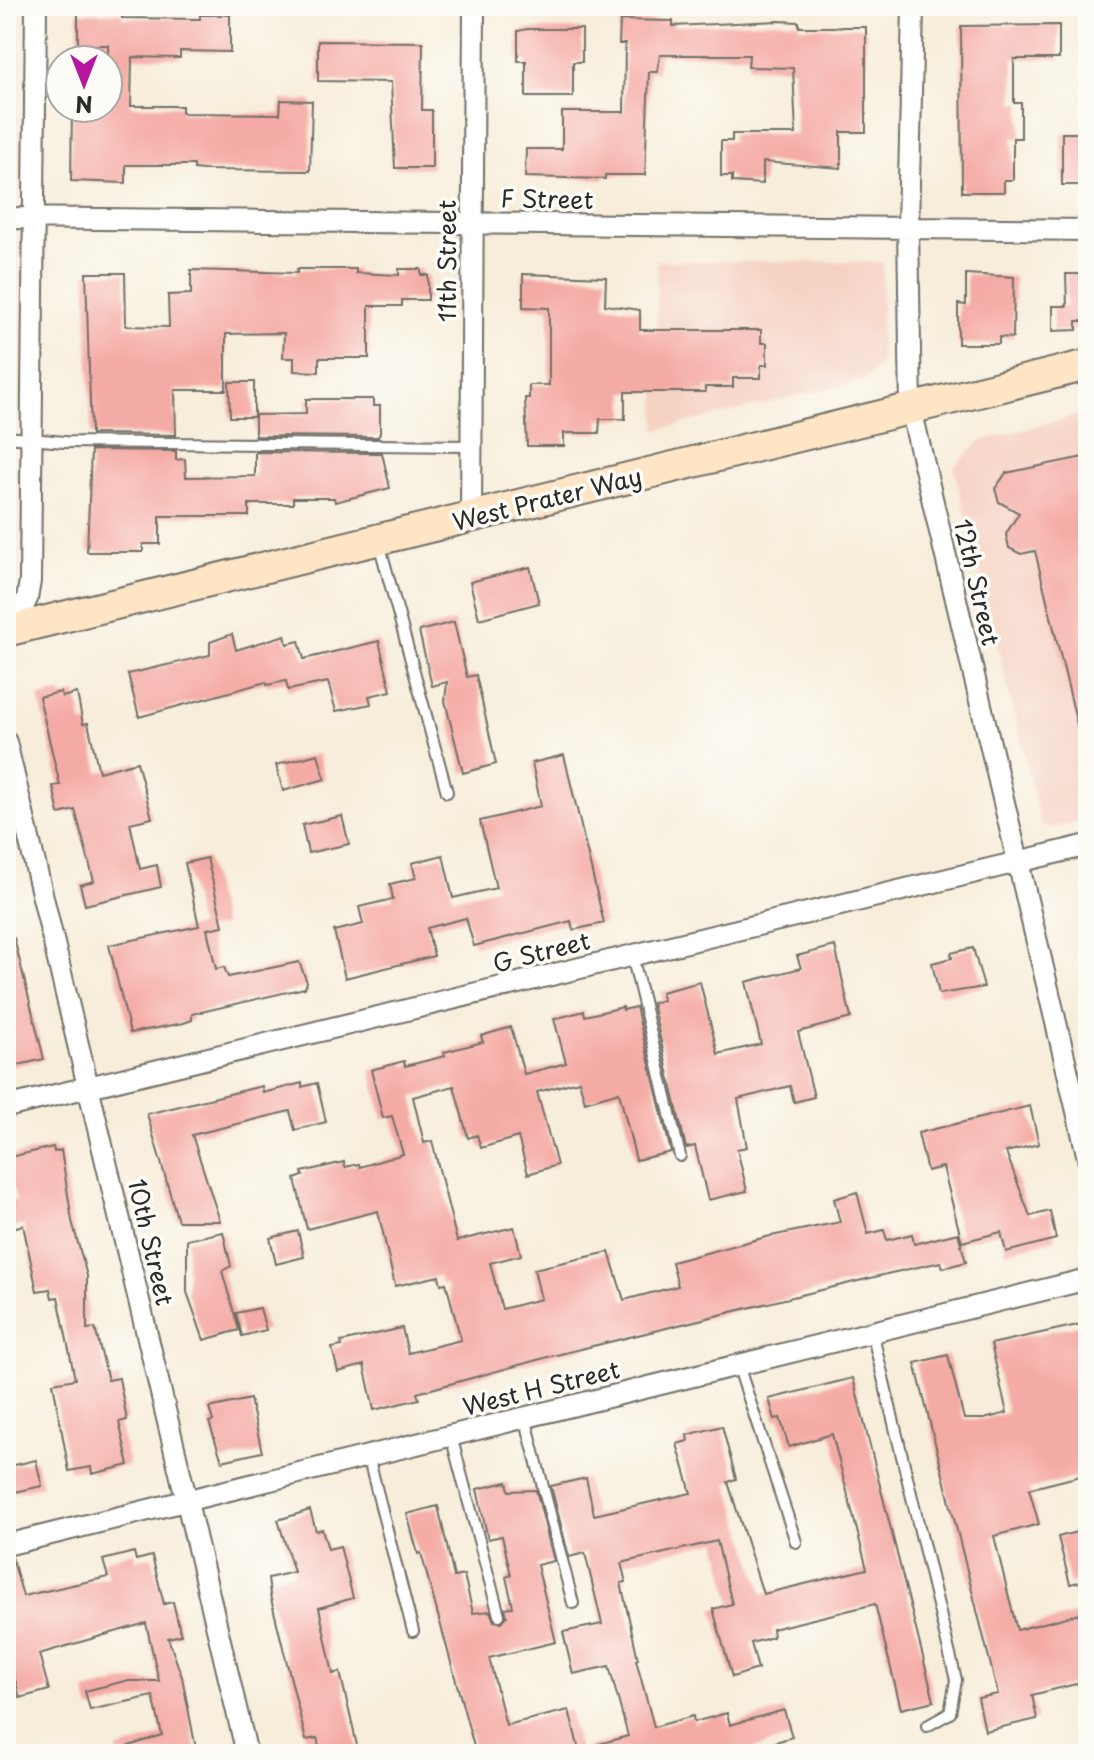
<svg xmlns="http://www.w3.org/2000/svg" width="1094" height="1760" viewBox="0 0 1094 1760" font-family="'Playpen Sans',sans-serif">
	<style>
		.built { fill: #f6d2c3 }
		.building { fill: #f5aba5 }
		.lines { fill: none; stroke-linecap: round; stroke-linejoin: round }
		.service-casing { stroke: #726f68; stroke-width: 14 }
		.minor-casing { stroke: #726f68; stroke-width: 24 }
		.secondary-casing { stroke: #726f68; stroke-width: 34 }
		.service { stroke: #fff; stroke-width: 10 }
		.minor { stroke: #fff; stroke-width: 20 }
		.secondary { stroke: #fde5c5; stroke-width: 30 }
		.labels { text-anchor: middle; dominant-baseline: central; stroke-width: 7; stroke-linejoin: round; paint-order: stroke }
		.street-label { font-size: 24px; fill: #2b2b2b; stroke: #fdfcf7 }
	</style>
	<rect width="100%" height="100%" fill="#fdfcf7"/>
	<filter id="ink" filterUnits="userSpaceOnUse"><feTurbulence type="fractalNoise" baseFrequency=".0125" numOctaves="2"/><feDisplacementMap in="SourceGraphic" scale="16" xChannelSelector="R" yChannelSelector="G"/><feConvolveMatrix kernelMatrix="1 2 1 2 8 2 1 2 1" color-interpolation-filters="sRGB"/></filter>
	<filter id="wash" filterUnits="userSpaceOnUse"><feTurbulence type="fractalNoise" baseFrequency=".006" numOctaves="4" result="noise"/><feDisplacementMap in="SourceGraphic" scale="32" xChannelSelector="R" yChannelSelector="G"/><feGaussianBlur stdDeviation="1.8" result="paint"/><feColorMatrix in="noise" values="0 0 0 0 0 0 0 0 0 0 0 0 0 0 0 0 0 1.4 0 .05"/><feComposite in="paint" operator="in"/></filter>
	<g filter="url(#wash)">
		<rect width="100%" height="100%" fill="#f7edda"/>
		<!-- built -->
		<path class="built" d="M657 261 883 262 880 365 864 380 656 430Z
			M1088 413V819L1051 828 1041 825 954 467 980 441Z"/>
		<g id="blocks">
			<!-- building -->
			<path class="building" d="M78 13H122V18L200 19V15H230V52L180 51V58L132 57 131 106H182V113L280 114 281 100 312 101 310 171 204 170 194 169V165H126V183L71 181 72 108H108V45H78Z
				M620 20 673 21V26L778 21 799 22V27H866V132H841V168L763 162V184L732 182V176H721V141H732V134H796L793 68 748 67 749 55H660L657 72H649L645 175H605V179L525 177 526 149H562V112H624L625 44H619Z
				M1059 25V59H1014V103H1021V138H1013V180H1004V192H962L961 26Z
				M527 29H582V62H573V97H526V61H518V31Z
				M318 41 423 42 422 110H432V168H395L391 82 318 81Z
				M1062 133H1088V185H1062Z
				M297 269H356V273L399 275V269H421V275H428V300H402V306H369V358H319V372L294 371V358H283L284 333 226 334V390H175L176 435 91 434 86 273H125L126 326 169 327 168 295 191 294V270L297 273Z
				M523 274 606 277 605 305 640 310V330H761V343H767V365H761V378H733V387H705V392H625V419H600L599 433H564V446H527L525 398H529V385H549V308L523 307Z
				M966 274 1014 277 1013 338 999 337V344H958V304L966 305Z
				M1066 274H1088V321H1077V330L1053 331V306H1067Z
				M229 382H254V417H230Z
				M306 399H373V406H380V433L378 437 255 436V415L306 414Z
				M176 451V460L185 459 186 477 255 476V452L382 453 390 488 335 502 334 498H293V504H249V516H160V544H143V552H87L91 450Z
				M1088 456V736H1080L1035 551 1021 554 1009 548 1006 534 1019 513 999 502 995 489 1006 473Z
				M530 567 539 603 479 619 470 582Z
				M454 622 467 677 476 675 496 764 463 773 445 701 447 682 432 686 419 631Z
				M232 634 236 650 285 635 287 644 299 641 304 659 379 641 391 691 369 696 371 704 336 711 328 682 288 690 286 681 267 685 266 682 139 717 128 674 210 655V642Z
				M61 692 62 697 77 693 83 724 88 723 99 772 137 762 152 818 130 823 140 869 157 865 161 887 85 905 80 885 94 881 75 810 59 814 53 786 60 785 39 697Z
				M318 754 325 779 283 791 276 765Z
				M564 755 604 923 573 930 571 921 474 946 466 918 427 928 434 956 345 978 334 931 363 924 359 907 393 899 390 884 416 878 412 863 443 855 453 898 496 888 480 821 541 806 532 763Z
				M342 816 349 844 308 853 302 825Z
				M207 858 223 926 207 929 216 969 224 967 228 977 299 962 307 982 305 988 192 1014V1020L184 1023 130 1033 109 945 199 926 185 863Z
				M14 938 44 1059 6 1068V939Z
				M835 946 851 1018 798 1032 814 1097 794 1102 790 1086 738 1099 747 1147 737 1149 747 1191 708 1200 695 1146 686 1148 652 1003 663 1000 661 992 700 982 718 1054 761 1044 746 982 801 968 797 956Z
				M973 948 984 987 939 994 932 963 952 958 951 953Z
				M623 1007V1010L636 1007 671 1152 636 1160 619 1092 585 1102 579 1081 537 1092 557 1165 528 1174 518 1137 481 1148 477 1135 468 1138 454 1086 413 1097 424 1143 432 1141 457 1241 514 1227 521 1255 490 1263 502 1309 541 1299 534 1269 609 1252 624 1300 678 1286 672 1262 766 1237 840 1222 834 1199 857 1192 868 1234 884 1230 887 1240 912 1234 914 1244 958 1233 966 1262 943 1268 941 1262 891 1273 548 1357 417 1393 419 1399 374 1410 364 1365 338 1372 332 1348 342 1346 341 1342 402 1328 408 1353 461 1340 446 1283 441 1284 439 1276 395 1286 378 1211 307 1229 295 1179 303 1176 302 1172 344 1162 345 1167 359 1164 360 1167 403 1154 392 1116 383 1118 371 1070 404 1061 405 1066 445 1056 444 1052 483 1042 481 1036 511 1027 524 1074 566 1063 554 1019 584 1011 585 1016Z
				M302 1083V1087L317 1083 326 1122 295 1130 290 1111 192 1135 220 1221H178L147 1114 262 1086 263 1093Z
				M1030 1106 1039 1144 1006 1152 1030 1216 1050 1211 1056 1239 1006 1252 1001 1232 962 1242 943 1167 927 1171 918 1133Z
				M53 1147 54 1152 61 1150 72 1221 87 1276V1329L95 1328 108 1380 119 1378 127 1420 119 1422 129 1465 92 1474 91 1467 69 1471 53 1383 75 1379 58 1297 52 1298 50 1289 37 1291 23 1225 6 1230V1204L16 1201 6 1158Z
				M298 1231 304 1257 276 1264 270 1238Z
				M223 1232 231 1266 222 1271 239 1330 204 1340 187 1292V1240Z
				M260 1308 266 1330 242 1336 236 1313Z
				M1082 1324 1088 1349V1474L1029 1489 1039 1524 994 1536 1017 1630 1082 1613 1088 1636V1681L1032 1695 1037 1719 985 1731 978 1698 998 1694 915 1363 948 1355 964 1419H984L1007 1413 991 1344Z
				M853 1378 934 1701 901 1709 875 1604 772 1629 773 1637 751 1643 758 1669 732 1677 713 1609 732 1604 717 1541 621 1563 626 1582 621 1583 638 1659 636 1660 654 1727 693 1716 694 1722 727 1713 730 1725 784 1710 792 1737 737 1754H588V1747L628 1736 609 1666 573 1674 563 1632 602 1624 585 1553 569 1557 551 1486 586 1478 594 1515 691 1493 677 1444 688 1441 687 1435 722 1426 736 1479 728 1482 763 1594 867 1569 832 1434 789 1447 780 1418 775 1419 769 1399Z
				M250 1399 262 1452 222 1461 209 1422 213 1421 209 1408Z
				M36 1460 42 1486 6 1494V1467Z
				M507 1482 509 1491 536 1490 554 1561 537 1565 556 1642 489 1658 506 1725 569 1710 580 1754H476L421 1553 418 1554 407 1514 438 1506 454 1577 464 1575 473 1613 490 1611 494 1621 502 1622 507 1616 505 1608 513 1607 506 1577 511 1575 502 1536 488 1539 477 1489Z
				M310 1510 316 1531 322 1529 328 1549 340 1546 353 1598 319 1608 333 1674 340 1672 359 1754H321L317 1738 306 1740 270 1595 268 1578 294 1572 278 1520Z
				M1088 1529V1580L1070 1584 1058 1537Z
				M134 1552 136 1560 152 1556 164 1604 173 1602 181 1635 168 1638 182 1677 197 1754H117V1750L162 1735 153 1696 90 1710 85 1691 125 1681H159L146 1623 39 1654 49 1690 20 1698 6 1646V1558L12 1557 23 1596 108 1577 103 1560Z"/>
		</g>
	</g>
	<g filter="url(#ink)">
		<use href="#blocks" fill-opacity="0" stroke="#726f68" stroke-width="2"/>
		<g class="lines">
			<defs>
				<path id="service" d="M1080 6H1088
					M6 437 65 442 471 446
					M379 543 447 792
					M632 955 680 1156
					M872 1332 956 1680 950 1713 927 1726
					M738 1365 796 1542
					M525 1417 573 1603
					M451 1436 499 1615
					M368 1456 413 1631"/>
				<path id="minor" d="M913 6 908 227 911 409 1088 1158
					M6 218 1088 230
					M471 517 474 6
					M9 636 27 599 30 581 36 6
					M6 742 247 1754
					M6 1107 1088 845
					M6 1545 1088 1279"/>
				<path id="secondary" d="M6 631 1088 365"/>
			</defs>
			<!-- service casing -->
			<use href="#service" class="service-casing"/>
			<!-- minor casing -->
			<use href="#minor" class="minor-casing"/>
			<!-- secondary casing -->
			<use href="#secondary" class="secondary-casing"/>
			<!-- service -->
			<use href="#service" class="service"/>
			<!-- minor -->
			<use href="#minor" class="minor"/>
			<!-- secondary -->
			<use href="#secondary" class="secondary"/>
		</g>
	</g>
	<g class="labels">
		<!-- street labels -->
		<g class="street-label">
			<text transform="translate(547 198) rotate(1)">F Street</text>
			<text transform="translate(446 261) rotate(-90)">11th Street</text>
			<text transform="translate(547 498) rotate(-14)">West Prater Way</text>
			<text transform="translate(978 582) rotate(77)">12th Street</text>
			<text transform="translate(541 951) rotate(-14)">G Street</text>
			<text transform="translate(152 1242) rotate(77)">10th Street</text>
			<text transform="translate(541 1387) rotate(-14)">West H Street</text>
		</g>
	</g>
	<!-- margin -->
	<rect width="1094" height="1760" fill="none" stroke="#fdfcf7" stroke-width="32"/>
	<!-- north arrow -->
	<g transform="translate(84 84) rotate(180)"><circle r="38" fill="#fdfcf7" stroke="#a9a8a5" stroke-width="2"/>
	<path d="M0-6L14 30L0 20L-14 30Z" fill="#b5179e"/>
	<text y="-12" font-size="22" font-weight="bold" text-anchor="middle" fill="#2b2b2b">N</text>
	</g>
</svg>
